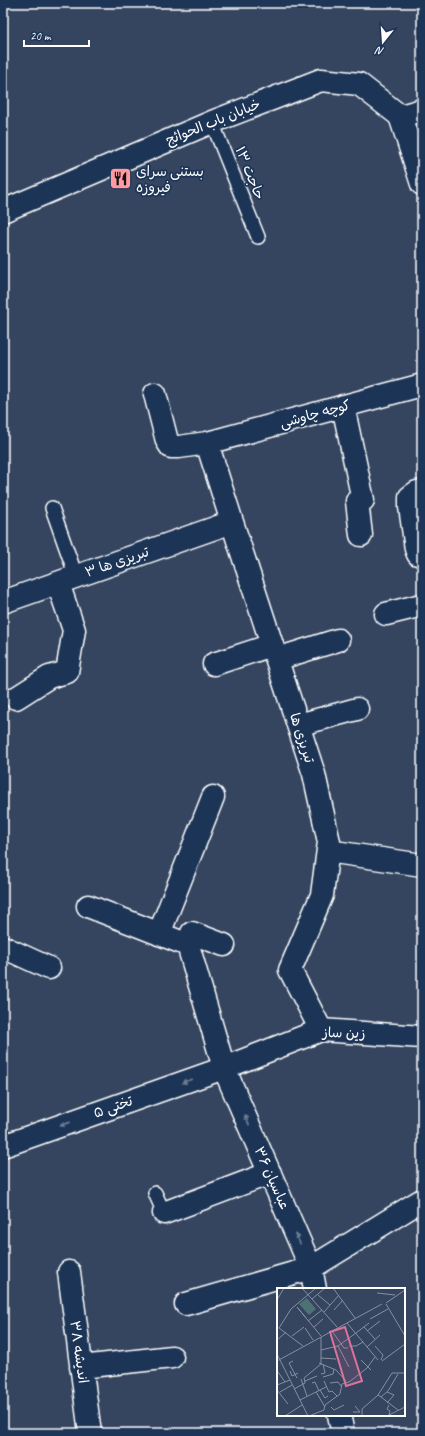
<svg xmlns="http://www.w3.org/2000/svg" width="425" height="1436" viewBox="0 0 425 1436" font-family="Caveat,'Playpen Sans Arabic',sans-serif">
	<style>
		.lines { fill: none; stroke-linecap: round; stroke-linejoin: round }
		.service-casing { stroke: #fff; stroke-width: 16 }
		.minor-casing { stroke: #fff; stroke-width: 25 }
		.tertiary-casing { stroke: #fff; stroke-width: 25 }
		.service { stroke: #1d3557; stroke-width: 13 }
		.minor { stroke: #1d3557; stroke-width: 22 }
		.tertiary { stroke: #1d3557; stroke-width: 22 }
		.oneway { fill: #6c7c92 }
		.labels { text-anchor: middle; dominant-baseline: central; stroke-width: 3.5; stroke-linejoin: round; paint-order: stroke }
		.street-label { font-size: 14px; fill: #fff; stroke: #1d3557 }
		.poi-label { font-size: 14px; fill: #fff; stroke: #1d3557; text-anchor: start }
		.inset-road { fill: none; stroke: #868fa0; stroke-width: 1 }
		.view { fill: #da749d; fill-opacity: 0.15; stroke: #da749d; stroke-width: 2 }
		.inset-edge { fill: none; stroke: #fff; stroke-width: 2 }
	</style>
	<rect width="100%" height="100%" fill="#354560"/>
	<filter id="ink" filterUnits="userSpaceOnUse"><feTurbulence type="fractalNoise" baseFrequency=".025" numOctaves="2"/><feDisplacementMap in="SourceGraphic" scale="8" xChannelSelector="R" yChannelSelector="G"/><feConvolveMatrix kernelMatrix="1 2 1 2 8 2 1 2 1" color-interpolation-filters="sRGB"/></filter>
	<g filter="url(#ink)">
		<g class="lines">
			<defs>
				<path id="service" d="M212 122 258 237
					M52 508 76 576
					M155 1193 164 1213"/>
				<path id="minor" d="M400 116 422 184
					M155 394 167 441 171 447H179L207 443 422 385
					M343 406 363 500 357 501 361 535
					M207 443 232 522 314 774 329 842 322 895 290 970 321 1030
					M422 491 417 492 410 497V507L416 549 418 554 422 555
					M3 602 232 522
					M386 614 422 605
					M277 659 338 640
					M214 664 272 645
					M16 698 49 677 67 672 74 630 58 583
					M298 725 357 709
					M328 851 422 865
					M88 906 188 945 224 1068 311 1268 315 1289
					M159 934 213 797
					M188 945 192 933 224 945
					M3 947 49 968
					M3 1146 224 1068 321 1030 422 1037
					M164 1213 270 1173
					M69 1272 90 1433
					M186 1304 311 1268 422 1200
					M81 1367 172 1357
					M339 1415 343 1433"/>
				<path id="tertiary" d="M3 211 212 122 321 80 359 84 400 116 422 110"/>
			</defs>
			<!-- service casing -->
			<use href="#service" class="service-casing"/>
			<!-- minor casing -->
			<use href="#minor" class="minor-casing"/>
			<!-- tertiary casing -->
			<use href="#tertiary" class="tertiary-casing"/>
			<!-- service -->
			<use href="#service" class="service"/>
			<!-- minor -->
			<use href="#minor" class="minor"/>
			<!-- tertiary -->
			<use href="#tertiary" class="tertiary"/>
		</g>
		<!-- one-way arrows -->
		<defs><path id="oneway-solid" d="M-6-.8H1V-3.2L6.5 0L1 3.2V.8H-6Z"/></defs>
		<g class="oneway">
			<use href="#oneway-solid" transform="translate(187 1081) rotate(160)"/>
			<use href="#oneway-solid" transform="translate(247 1120) rotate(-113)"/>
			<use href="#oneway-solid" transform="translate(65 1124) rotate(160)"/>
			<use href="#oneway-solid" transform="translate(298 1239) rotate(-114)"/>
		</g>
	</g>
	<!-- icons -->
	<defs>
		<symbol id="restaurant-square" viewBox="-11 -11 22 22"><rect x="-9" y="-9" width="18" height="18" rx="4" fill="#ff9aa2" stroke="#1d3557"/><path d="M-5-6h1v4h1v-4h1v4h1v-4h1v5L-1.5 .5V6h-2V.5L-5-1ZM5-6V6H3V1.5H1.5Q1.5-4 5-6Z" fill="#111"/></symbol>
	</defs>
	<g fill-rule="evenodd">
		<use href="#restaurant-square" x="108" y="166" width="25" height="25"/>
	</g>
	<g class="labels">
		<!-- street labels -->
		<g class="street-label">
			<text transform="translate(213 122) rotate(-22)">خیابان باب الحوائج</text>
			<text transform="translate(250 173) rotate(68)">حاجت ۱۳</text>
			<text transform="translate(315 414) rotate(-15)">کوچه چاوشی</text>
			<text transform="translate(117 562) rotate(-19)">تبریزی ها ۳</text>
			<text transform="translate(302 738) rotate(72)">تبریزی ها</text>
			<text transform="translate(344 1033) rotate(1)">زین ساز</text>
			<text transform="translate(113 1107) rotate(-20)">تختی ۵</text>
			<text transform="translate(272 1178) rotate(66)">عباسیان ۳۶</text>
			<text transform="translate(79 1352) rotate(82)">اندیشه ۳۸</text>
		</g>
		<!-- poi labels -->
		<g class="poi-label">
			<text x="136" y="171">بستنی سرای<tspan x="136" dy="16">فیروزه</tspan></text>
		</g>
	</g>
	<!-- overview -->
	<g transform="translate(277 1288)">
		<rect width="128" height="128" fill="#354560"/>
		<path d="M30 10 39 21 32 27 22 16Z" fill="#4e7273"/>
		<path class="inset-road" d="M25 0 60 39M56 0 78 30M100 5 118 7M41 7 53 17M35 11 48 0M0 12 7 0M109 15 128 2M109 16 128 48M57 22 66 12M47 24 62 7M29 30 20 19 44 48M93 31 111 21M31 33 45 22M70 35 101 72M37 39 46 31M87 39 98 51M2 40 14 21 39 0M2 40 26 58M28 40 36 52M55 43 67 60H71M90 43 103 33M79 45 92 35M15 48 27 39M0 52 9 44M61 58 72 79M72 58H79L86 54M98 58 106 67 104 72M90 59 103 47M44 62 61 58 79 45M0 66 31 128M44 70 59 71M84 72 94 82M0 73 105 16M16 73 12 75 20 90M105 73 128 56M42 75 59 82 69 93M44 76V49M13 83 15 88 21 85M1 84 8 94M44 86 48 85 46 76M46 89 56 86 57 81M27 90 44 76M24 91 30 108M28 93 40 88M47 93 52 104 55 103 60 108M35 95 38 94 42 103M53 95 61 94 64 98M0 97 13 92M17 101 28 95 27 90M0 102 11 116M43 102 48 110 51 108M3 104 15 97M39 104 48 119M110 104 117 107 110 115M101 107 115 85H127M104 109 111 103 121 86M104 109 121 122M23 112 49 99M112 117 110 121 113 123 112 127M54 119 57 122 67 117M76 124H83L78 118M8 128 25 117M32 128 47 122 48 117 63 106 65 96 72 94 90 80 98 69M85 128V121L101 107 104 109M110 128 128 119"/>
		<path class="view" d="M68 39 85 93 69 98 53 44Z"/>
		<rect width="128" height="128" class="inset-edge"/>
	</g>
	<!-- margin -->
	<rect width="425" height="1436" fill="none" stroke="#1d3557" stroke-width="16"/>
	<rect x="8" y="8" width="409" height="1420" fill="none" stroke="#fff" stroke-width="1.5" filter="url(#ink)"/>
	<!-- north arrow -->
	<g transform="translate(383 42) rotate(197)" stroke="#1d3557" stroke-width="3" paint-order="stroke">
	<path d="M0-3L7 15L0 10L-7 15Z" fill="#ffffff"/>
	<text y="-6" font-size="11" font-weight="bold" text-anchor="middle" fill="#ffffff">N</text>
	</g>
	<!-- scale -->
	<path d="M24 40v6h65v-6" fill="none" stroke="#ffffff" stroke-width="2"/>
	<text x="30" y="40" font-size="12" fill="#ffffff" stroke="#1d3557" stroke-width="3" paint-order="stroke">20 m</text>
</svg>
